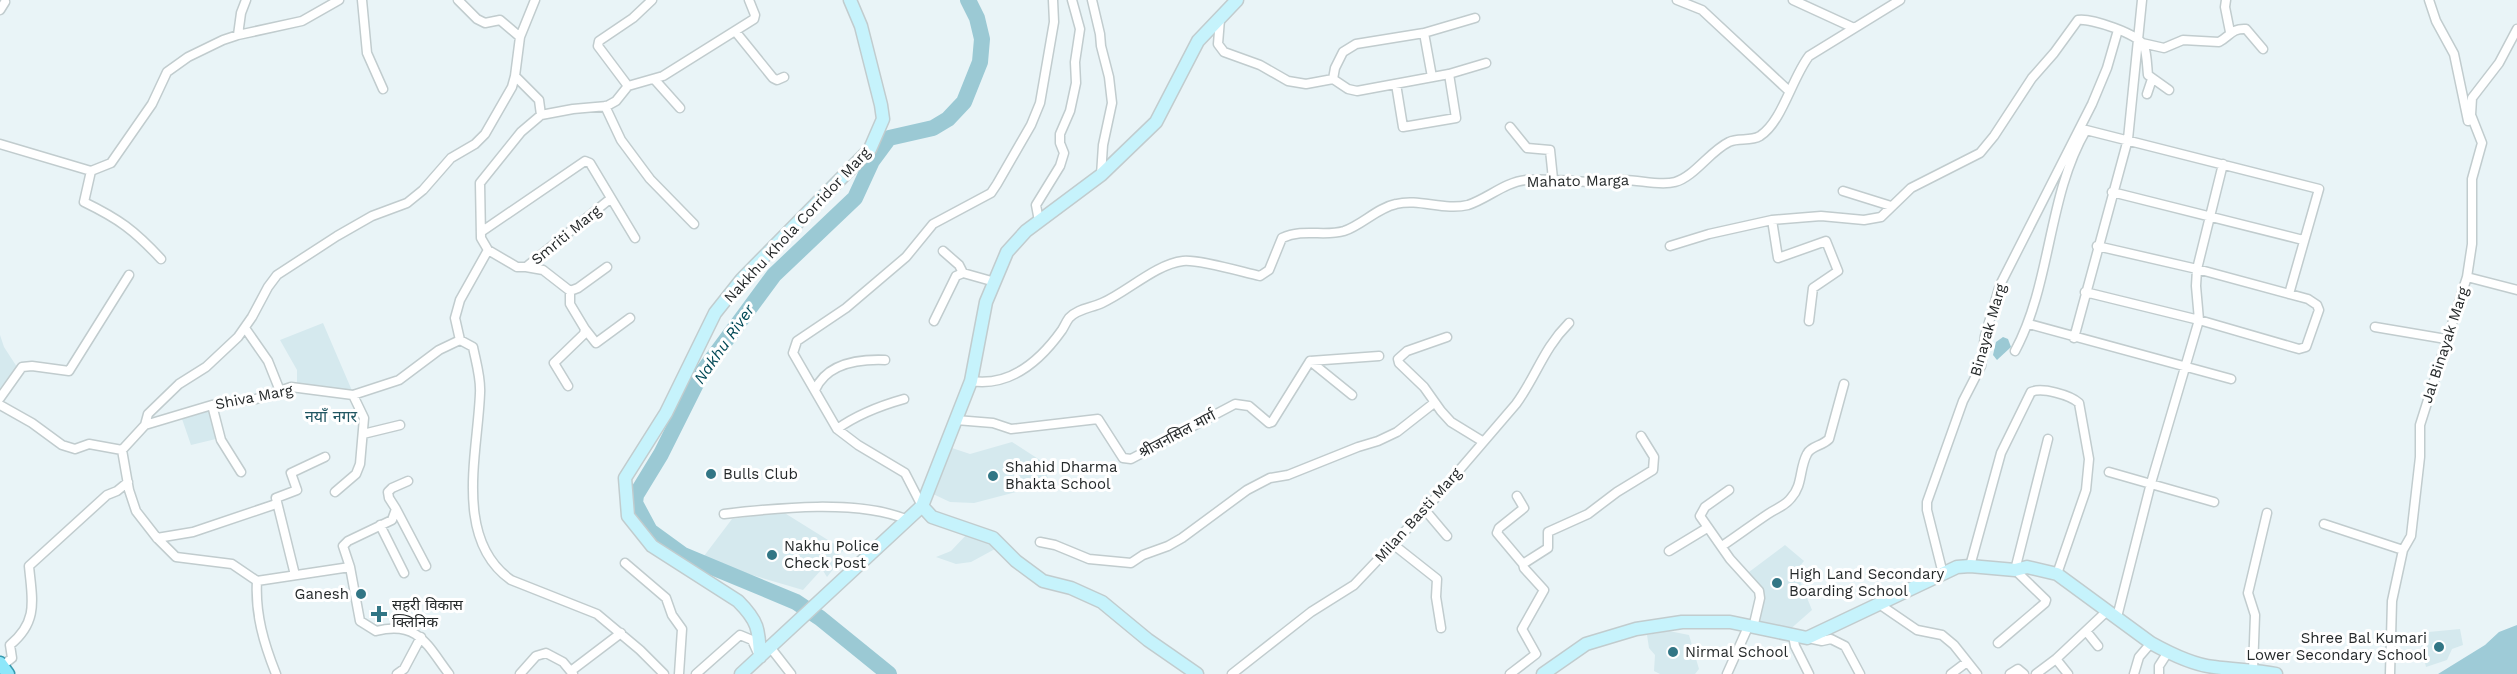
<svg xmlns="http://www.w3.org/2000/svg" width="2517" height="674" viewBox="0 0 2517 674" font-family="'Work Sans','Noto Sans Devanagari',sans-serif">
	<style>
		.built { fill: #d5e9ee }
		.forest { fill: #9ecbd7 }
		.water { fill: #9bc9d4 }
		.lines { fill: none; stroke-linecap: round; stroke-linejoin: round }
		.river { stroke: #9bc9d4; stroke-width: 16 }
		.street-casing { stroke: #c1ccce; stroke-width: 11 }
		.secondary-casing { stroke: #c1ccce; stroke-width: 15 }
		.primary-casing { stroke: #379aaf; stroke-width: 15 }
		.street { stroke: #fff; stroke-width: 8 }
		.secondary { stroke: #c6f3fc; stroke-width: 12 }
		.primary { stroke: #8de7fa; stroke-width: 12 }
		.poi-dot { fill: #327685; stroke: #fff; stroke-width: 2 }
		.labels { text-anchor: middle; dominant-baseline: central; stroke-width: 6; stroke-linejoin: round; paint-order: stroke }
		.street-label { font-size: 15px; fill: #25292a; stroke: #fff }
		.poi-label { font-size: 15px; fill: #25292a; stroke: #fff; text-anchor: start }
		.water-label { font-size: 16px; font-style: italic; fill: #024855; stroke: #fff }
		.neighbourhood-label { font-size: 16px; fill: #215763; stroke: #fff }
	</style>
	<rect width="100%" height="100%" fill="#e9f4f7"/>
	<!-- built -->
	<path class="built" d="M323 323 353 393 297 383V370L280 340Z
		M0 335 4 347 17 367 0 392Z
		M212 407 220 438 191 445 181 416Z
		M1012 442 1043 462 1051 489 1020 491 974 503 950 502 933 494 949 447 970 454Z
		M783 512 844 550 834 559 838 563 827 577 822 569 803 590 701 560 732 519Z
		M968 533 986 540 995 549 971 562 956 564 936 557 951 551Z
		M1785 545 1804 561 1796 571 1812 610 1787 632 1760 623 1762 591 1745 575Z
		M2460 629 2463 645 2452 649 2447 660 2426 667 2418 633Z
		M1669 631 1689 635 1699 669 1695 674H1660L1654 671 1655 655 1649 648 1647 635Z"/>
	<!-- forest -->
	<path class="forest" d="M2517 625V674H2438L2485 645 2499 632Z"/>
	<!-- water -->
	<path class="water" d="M2003 337 2008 339 2011 347 1997 360 1993 355 1996 342Z"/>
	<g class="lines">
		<!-- river -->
		<path class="river" d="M889 674 820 618 796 602 683 555 650 531 635 503 636 495 661 454 701 374 774 275 855 198 872 161 889 138 933 128 948 119 964 102 980 62 982 39 977 18 968 0"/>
		<defs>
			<path id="street" d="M362 0 367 53 383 89
				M458 0 477 19 485 23 500 20 520 37
				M535 0 520 37 515 76 539 100 541 115
				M652 0 633 18 599 41 598 46 628 86 616 101 607 106 573 109 541 115 521 132 480 183 481 238 488 250 460 300 455 318 460 340 473 347C476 362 481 378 480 393 478 452 453 539 511 580L597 614 640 650 664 674
				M1092 0 1100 34 1101 46 1109 77 1112 103 1103 145 1101 175
				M1677 0 1702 10 1789 91
				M1793 0 1854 28
				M2226 0 2225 7 2230 32
				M2429 0 2436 21 2454 54 2468 121
				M0 10 5 2
				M1220 19 1218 44 1224 52 1260 65 1288 81 1306 84 1333 79 1348 89 1357 91 1449 74 1486 63
				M735 31 773 78 777 80 784 77
				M1424 33 1432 77
				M238 35 241 13 246 0
				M2142 43 2164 48 2183 40 2219 42C2230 36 2232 28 2246 29L2263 49
				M1333 79 1335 68 1343 52 1356 44 1424 33 1475 18
				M655 80 680 108
				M1396 84 1403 127 1456 118 1449 74
				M628 86 663 76 754 19 755 15 749 0
				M2147 94 2152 79
				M605 106 621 140 650 179 694 224
				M1510 127 1527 148 1550 150 1553 179
				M0 144 91 171 111 163 152 104 167 72 188 57 223 40 238 35 302 21 339 0
				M91 171 84 202C119 219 134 230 161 259
				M1843 191 1891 206
				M2112 192 2303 240
				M1772 220 1778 258 1826 241 1838 271 1813 288 1809 321
				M1039 221 1036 205 1060 166 1064 153 1060 143V134L1070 111 1076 83 1075 62 1080 29 1072 0
				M481 232 585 161 590 163 635 238
				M1670 246 1709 234 1772 220 1821 216 1864 220 1881 217 1911 188 1980 153 1994 136 2032 78 2054 53 2078 20C2091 18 2139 34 2144 46 2147 54 2147 66 2148 75L2169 90
				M488 250 517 267H526L610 199
				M943 251 959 265 963 273
				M526 267 543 270 570 291V304L585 329 584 334 554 363 568 386
				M2467 277 2517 290
				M570 291 578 288 607 267
				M2085 292 2199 320 2299 349 2306 347 2319 310 2317 305 2308 299 2197 269 2097 246
				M934 321 956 276 963 273 995 282
				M2029 324 2231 379
				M2375 327 2446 339
				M245 328 268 361 280 391
				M585 329 596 343 630 318
				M1447 337 1407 351 1398 359 1399 363 1424 387 1441 411 1451 422 1482 441
				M2074 338 2128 139 2142 0
				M2015 351C2052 282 2047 197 2086 130L2319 189 2289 294
				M1310 361 1352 395
				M971 381C1010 387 1040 361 1062 330 1064 327 1066 322 1069 318 1077 309 1091 308 1102 303 1127 292 1156 264 1183 261 1198 259 1242 272 1260 276L1269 270 1282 238C1304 228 1324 237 1344 231 1362 225 1377 208 1396 204 1419 198 1444 211 1468 205 1487 199 1505 182 1526 180 1552 178 1577 182 1603 183 1610 183 1617 179 1625 180 1640 180 1660 186 1675 182 1694 177 1710 151 1729 142 1738 137 1750 142 1760 136 1782 122 1792 78 1809 56L1900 0
				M815 390C827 363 858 359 885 360
				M0 398 22 367 32 366 69 371 129 275
				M0 405 32 423 62 445 75 449 89 444 122 450 145 425 148 414 179 384 206 367 238 337 252 317 268 287 277 275 337 236 372 216 407 203 423 190 451 158 475 144 485 134 512 87 515 76
				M212 405 221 440 241 472
				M956 420 993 423 1011 429 1098 419 1123 458 1131 459 1235 404 1249 406 1269 423 1272 422 1310 361 1379 356
				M145 425 212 405 256 399 291 387 353 395 399 380 439 350 460 340
				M837 429C858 414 879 406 904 399
				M363 434 400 425
				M122 450 129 490 136 511 157 538 176 557 232 564 257 581 350 567
				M2109 472 2214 502
				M408 481 392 488 388 492 389 498 396 509 392 520 348 541 343 546 350 567 360 621 376 631C418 620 427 645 449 674
				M1729 490 1705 507 1700 516 1730 559 1759 591 1760 598 1753 628
				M335 492 356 474 360 464 364 418 353 395
				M1517 496 1524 508 1499 528 1497 533 1523 564
				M922 506 905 473 858 445 837 429 793 353 797 341 846 308 906 257 933 224 991 193 997 184 1031 125 1040 103 1054 22 1053 0
				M396 509 426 566
				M1425 510 1447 536
				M724 514C776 508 859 499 908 520
				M2324 524 2403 550
				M380 525 404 573
				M157 538 193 532 276 504
				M1040 542 1055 545 1089 559 1131 563 1143 555 1168 546 1182 538 1247 490 1270 478 1288 475 1358 447 1378 441 1397 432 1434 403
				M1394 545 1437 579 1436 597 1441 628
				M1722 546C1737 536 1753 524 1768 514 1777 508 1785 506 1791 498 1803 485 1799 469 1807 454 1811 446 1822 446 1829 439L1844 384
				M1669 551 1707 528
				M625 563 666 598 672 615 682 629 679 674
				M1970 566 2001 453 2031 392C2042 387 2070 395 2079 403L2089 459 2086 490 2057 574
				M1943 574 1927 510V502L1963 401 1981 366 1985 336 2000 285 2092 104 2107 68 2118 30
				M295 575 276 498 297 490 291 473 325 457
				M257 581C255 614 264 644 276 674
				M1879 604 1917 630 1942 635 1954 645 1977 674
				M2117 617 2151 483 2199 320 2196 286 2197 269 2223 164
				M2086 631 2098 646
				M1793 636 1795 646 1809 674
				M1808 638 1822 641 1831 639 1845 646 1860 674
				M1998 643 2045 603 2046 600 2015 570 2048 439
				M770 647 791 674
				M2056 659 2068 674
				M2 666 12 658 10 645C39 621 32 599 29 566L107 495 117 491 128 482
				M2253 670 2255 615 2248 593 2267 513
				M571 671 621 633
				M397 674 404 669 421 637
				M520 674 536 656 546 653 563 662 573 674
				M696 674 740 635 752 640 757 651
				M1232 674 1311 612 1354 585 1425 510 1516 404C1537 375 1543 349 1569 323
				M1510 674 1536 654 1522 629 1544 590 1524 568 1523 564 1548 548V532L1588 514 1617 492 1653 470 1654 457 1641 436
				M1727 674 1748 627
				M1951 674 1967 662
				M2010 674 2018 669 2024 674
				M2036 674 2056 659 2107 611
				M2134 674 2139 657 2151 643
				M2159 674V666L2168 652
				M2390 674 2392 601 2403 550 2411 536 2420 457V425L2467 277 2472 244V179L2482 143 2471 115 2472 98 2499 63 2517 29"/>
			<path id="secondary" d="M922 506 932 517 993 538 1016 561 1043 581 1071 588 1102 602 1148 640 1197 674
				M760 657C759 629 758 621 738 601L652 546 628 516 625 478 666 413 715 313 742 279 870 149 883 119 881 105 861 26 850 0
				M741 674 922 506 971 381 986 302 1007 252 1026 231 1101 175 1156 122 1198 41 1237 0
				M1543 674 1586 644 1636 629 1682 622H1730L1807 638 1957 567 1970 566 2015 570 2027 567 2057 574 2151 643C2169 653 2193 665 2214 667 2235 670 2255 670 2276 674"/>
			<path id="primary" d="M0 663 8 674"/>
		</defs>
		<!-- street casing -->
		<use href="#street" class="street-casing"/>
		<!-- secondary casing -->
		<use href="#secondary" class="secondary-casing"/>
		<!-- primary casing -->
		<use href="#primary" class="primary-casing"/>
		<!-- street -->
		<use href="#street" class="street"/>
		<!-- secondary -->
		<use href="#secondary" class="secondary"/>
		<!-- primary -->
		<use href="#primary" class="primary"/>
	</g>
	<!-- markers -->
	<g class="poi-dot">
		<circle cx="711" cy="474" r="6"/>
		<circle cx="993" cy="476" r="6"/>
		<circle cx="772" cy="555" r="6"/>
		<circle cx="1777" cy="583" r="6"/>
		<circle cx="361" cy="594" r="6"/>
		<path d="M376 605h6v6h6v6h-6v6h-6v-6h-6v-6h6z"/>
		<circle cx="2439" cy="647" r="6"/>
		<circle cx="1673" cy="652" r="6"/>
	</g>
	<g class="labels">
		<!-- street labels -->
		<g class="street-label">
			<text transform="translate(1578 181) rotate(-1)">Mahato Marga</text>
			<text transform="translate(797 225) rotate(-47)">Nakkhu Khola Corridor Marg</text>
			<text transform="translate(566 235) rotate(-39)">Smriti Marg</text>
			<text transform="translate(1988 330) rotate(-74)">Binayak Marg</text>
			<text transform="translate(2445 345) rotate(-72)">Jal Binayak Marg</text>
			<text transform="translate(254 397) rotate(-11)">Shiva Marg</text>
			<text transform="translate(1177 434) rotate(-28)">श्रीजनसिल मार्ग</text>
			<text transform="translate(1418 515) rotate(-48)">Milan Basti Marg</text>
		</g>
		<!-- poi labels -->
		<g class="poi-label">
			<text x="1005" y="467">Shahid Dharma<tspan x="1005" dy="17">Bhakta School</tspan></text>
			<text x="723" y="474">Bulls Club</text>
			<text x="784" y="546">Nakhu Police<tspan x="784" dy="17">Check Post</tspan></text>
			<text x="1789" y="574">High Land Secondary<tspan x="1789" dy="17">Boarding School</tspan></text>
			<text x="349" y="594" text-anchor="end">Ganesh</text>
			<text x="392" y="605">सहरी विकास<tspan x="392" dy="17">क्लिनिक</tspan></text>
			<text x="2427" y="638" text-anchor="end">Shree Bal Kumari<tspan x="2427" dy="17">Lower Secondary School</tspan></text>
			<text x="1685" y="652">Nirmal School</text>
		</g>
		<!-- water labels -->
		<g class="water-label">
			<text transform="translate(724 344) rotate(-55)">Nakhu River</text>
		</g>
		<!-- neighbourhood labels -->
		<g class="neighbourhood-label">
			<text x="331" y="416">नयाँ नगर</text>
		</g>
	</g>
</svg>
